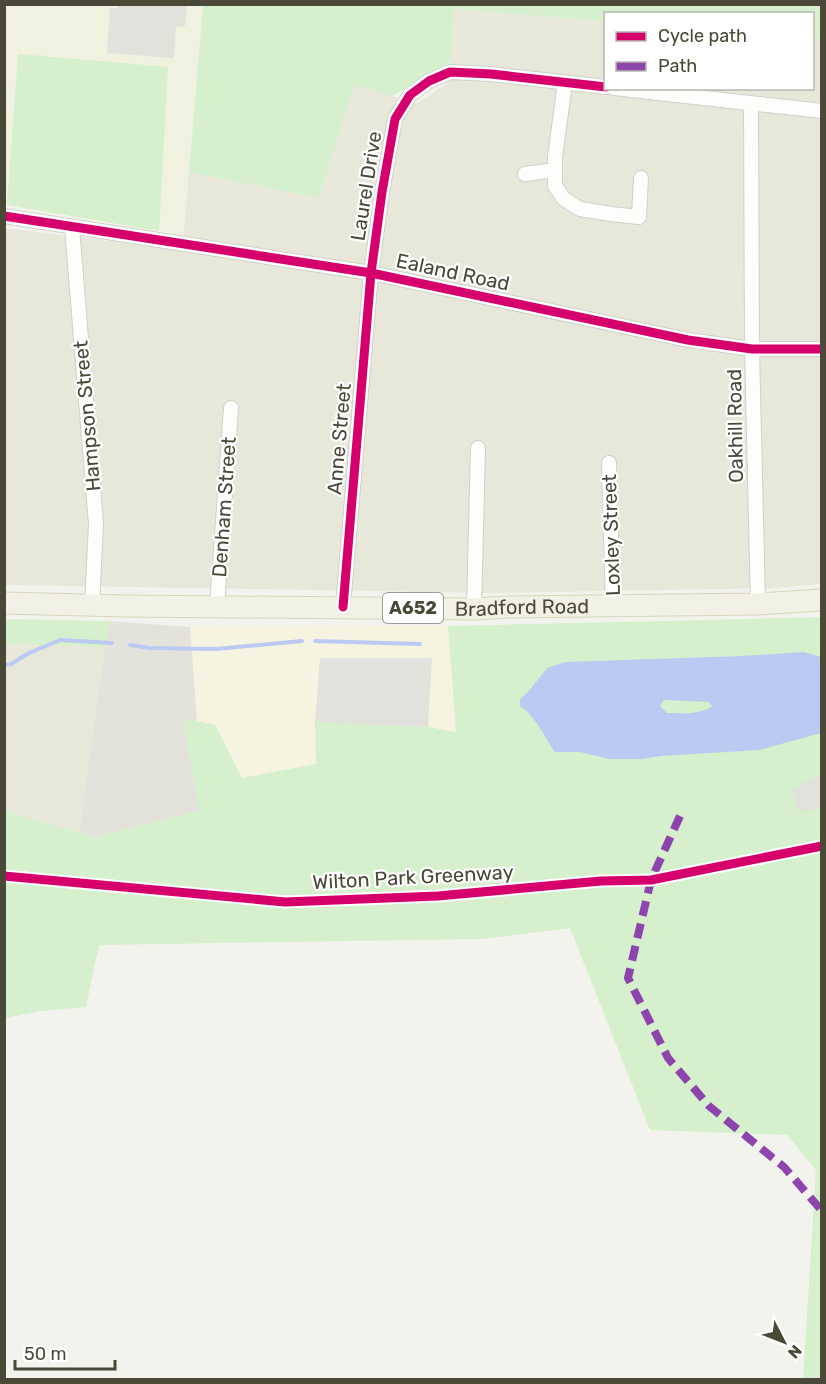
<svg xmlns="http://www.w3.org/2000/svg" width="826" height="1384" viewBox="0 0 826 1384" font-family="Rubik,sans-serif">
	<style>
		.residential { fill: #e7e7da }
		.commercial { fill: #f6f4e0 }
		.industrial { fill: #e3e2db }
		.education { fill: #f0f1df }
		.green { fill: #d6efcc }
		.parking { fill: #e2e2dc }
		.water { fill: #bccaf3; fill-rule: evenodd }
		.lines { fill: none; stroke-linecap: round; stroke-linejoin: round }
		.stream { stroke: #bccaf3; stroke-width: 4 }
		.street-casing { stroke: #d1d1ca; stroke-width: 16 }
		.primary-casing { stroke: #d5d6b9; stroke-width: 23 }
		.street { stroke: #fdfdfc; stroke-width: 14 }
		.primary { stroke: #f1f2e5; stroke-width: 21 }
		.quiet { stroke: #8e44ad; stroke-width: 8; stroke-dasharray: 15 8; stroke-linecap: butt }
		.cycleway-casing { stroke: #fff; stroke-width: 13 }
		.cycleway { stroke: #d6006c; stroke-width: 9 }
		.labels { text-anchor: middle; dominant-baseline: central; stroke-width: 4.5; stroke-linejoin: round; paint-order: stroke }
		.shield { fill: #fff; stroke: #808073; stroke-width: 1.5 }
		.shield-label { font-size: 18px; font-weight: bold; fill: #4a4937 }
		.street-label { font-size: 20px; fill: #4a4937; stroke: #fff }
	</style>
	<rect width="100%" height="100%" fill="#f3f3ed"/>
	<!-- residential -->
	<path class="residential" d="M454 9 605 21 606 88H812L813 38 821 39V584L775 588 492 593 5 585V228L182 250 189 172 319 198 354 83 416 104 448 83Z
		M4 644 106 647 79 833 5 811Z"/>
	<!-- commercial -->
	<path class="commercial" d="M448 626 456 732 428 726 315 722 316 764 241 778 215 725 197 721 190 627Z"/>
	<!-- industrial -->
	<path class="industrial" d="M109 621 190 627 197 721 183 719 200 811 94 837 79 833Z"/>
	<!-- education -->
	<path class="education" d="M4 5H203L183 236 5 204Z"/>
	<!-- green -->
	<path class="green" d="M203 5H821V39L813 38 812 14H606L605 21 454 9 450 62 392 96 354 84 319 198 189 172Z
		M18 54 168 67 159 231 7 205Z
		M821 617V1379H803L816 1170 787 1135 650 1130 570 928 481 939 99 945 86 1007 41 1011 5 1018V811L94 837 199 811 183 718 215 725 242 778 316 764 315 722 428 727 456 732 448 626Z
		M5 619 109 621 106 647 5 644Z"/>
	<!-- parking -->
	<path class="parking" d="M119 4 187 5 185 26 176 27 174 58 107 53 110 8H118Z
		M320 658H432L428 727 315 722Z
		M821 776V808L798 812 792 791 804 782Z"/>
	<!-- water -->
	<path class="water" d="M804 652 821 657V733L759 750 661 756 642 759H610L580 752H555C545 737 535 716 520 706V699L528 692 547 668 565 662 742 656ZM664 700 708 702 713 706C700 715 682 713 667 713L660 706Z"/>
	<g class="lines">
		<!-- stream -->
		<path class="stream" d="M315 641 420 644
			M130 645 150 648 215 649 302 641
			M4 665 11 664 29 653 60 640 112 643"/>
		<defs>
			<path id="street" d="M565 83 555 157V186L564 199 580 209 611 214 639 217 641 178
				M614 88 822 111
				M751 103 752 349 758 604
				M525 174 555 170
				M4 216 371 273 688 340 752 349H822
				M72 227 96 524 92 605
				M609 463 613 607
				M217 606 231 408
				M343 607 371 273 382 192 395 119 410 95 429 81 450 72 491 74 606 87
				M474 609 478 448"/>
			<g id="primary">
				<path id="s1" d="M4 603 125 606 474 609 509 607 758 604 822 600"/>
			</g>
		</defs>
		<!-- street casing -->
		<use href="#street" class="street-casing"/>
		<!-- primary casing -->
		<use href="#primary" class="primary-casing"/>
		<!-- street -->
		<use href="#street" class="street"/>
		<!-- primary -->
		<use href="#primary" class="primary"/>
		<!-- quiet -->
		<path class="quiet" d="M680 816 651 880 628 978 668 1058 709 1106 784 1167 822 1211"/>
		<defs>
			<path id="cycleway" d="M4 216 371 273 688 340 752 349H822
				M343 607 371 273 382 192 395 119 410 95 429 81 450 72 491 74 606 87
				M4 876 285 902 438 896 601 881 651 880 822 846"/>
		</defs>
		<!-- cycleway casing -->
		<use href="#cycleway" class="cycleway-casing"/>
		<!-- cycleway -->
		<use href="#cycleway" class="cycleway"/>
	</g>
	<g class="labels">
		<!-- shield labels -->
		<rect class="shield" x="383" y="593" width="60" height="30" rx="4.5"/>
		<g class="shield-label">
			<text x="413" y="608">A652</text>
		</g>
		<!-- street labels -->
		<g class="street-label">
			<text transform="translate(366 186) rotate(-81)">Laurel Drive</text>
			<text transform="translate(453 272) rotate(12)">Ealand Road</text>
			<text transform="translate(87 416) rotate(-95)">Hampson Street</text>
			<text transform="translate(735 426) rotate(-91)">Oakhill Road</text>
			<text transform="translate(339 439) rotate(-85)">Anne Street</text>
			<text transform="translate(224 507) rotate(-86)">Denham Street</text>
			<text transform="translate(611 535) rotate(-92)">Loxley Street</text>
			<text stroke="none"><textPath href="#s1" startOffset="518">Bradford Road</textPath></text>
			<text transform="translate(413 877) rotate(-3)">Wilton Park Greenway</text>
		</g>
	</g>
	<!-- border -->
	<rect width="826" height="1384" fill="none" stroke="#4a4937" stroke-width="12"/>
	<!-- legend -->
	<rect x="604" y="12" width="210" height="78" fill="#ffffff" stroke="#b7b6af" stroke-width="1.5"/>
	<rect x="616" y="32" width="30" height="9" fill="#d6006c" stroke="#b7b6af" stroke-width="1.5"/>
	<text x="658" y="42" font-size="18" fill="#4a4937">Cycle path</text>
	<rect x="616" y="62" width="30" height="9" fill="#8e44ad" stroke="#b7b6af" stroke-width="1.5"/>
	<text x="658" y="72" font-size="18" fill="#4a4937">Path</text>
	<!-- north arrow -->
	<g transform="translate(784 1342) rotate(132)" stroke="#ffffff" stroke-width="4.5" paint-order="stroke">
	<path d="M0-4.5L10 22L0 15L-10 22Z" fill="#4a4937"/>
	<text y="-9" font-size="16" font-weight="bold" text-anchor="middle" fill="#4a4937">N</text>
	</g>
	<!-- scale -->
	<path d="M15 1360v9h100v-9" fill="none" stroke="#4a4937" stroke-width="3"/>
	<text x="24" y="1360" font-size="18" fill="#4a4937" stroke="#ffffff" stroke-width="4.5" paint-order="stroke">50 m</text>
</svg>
